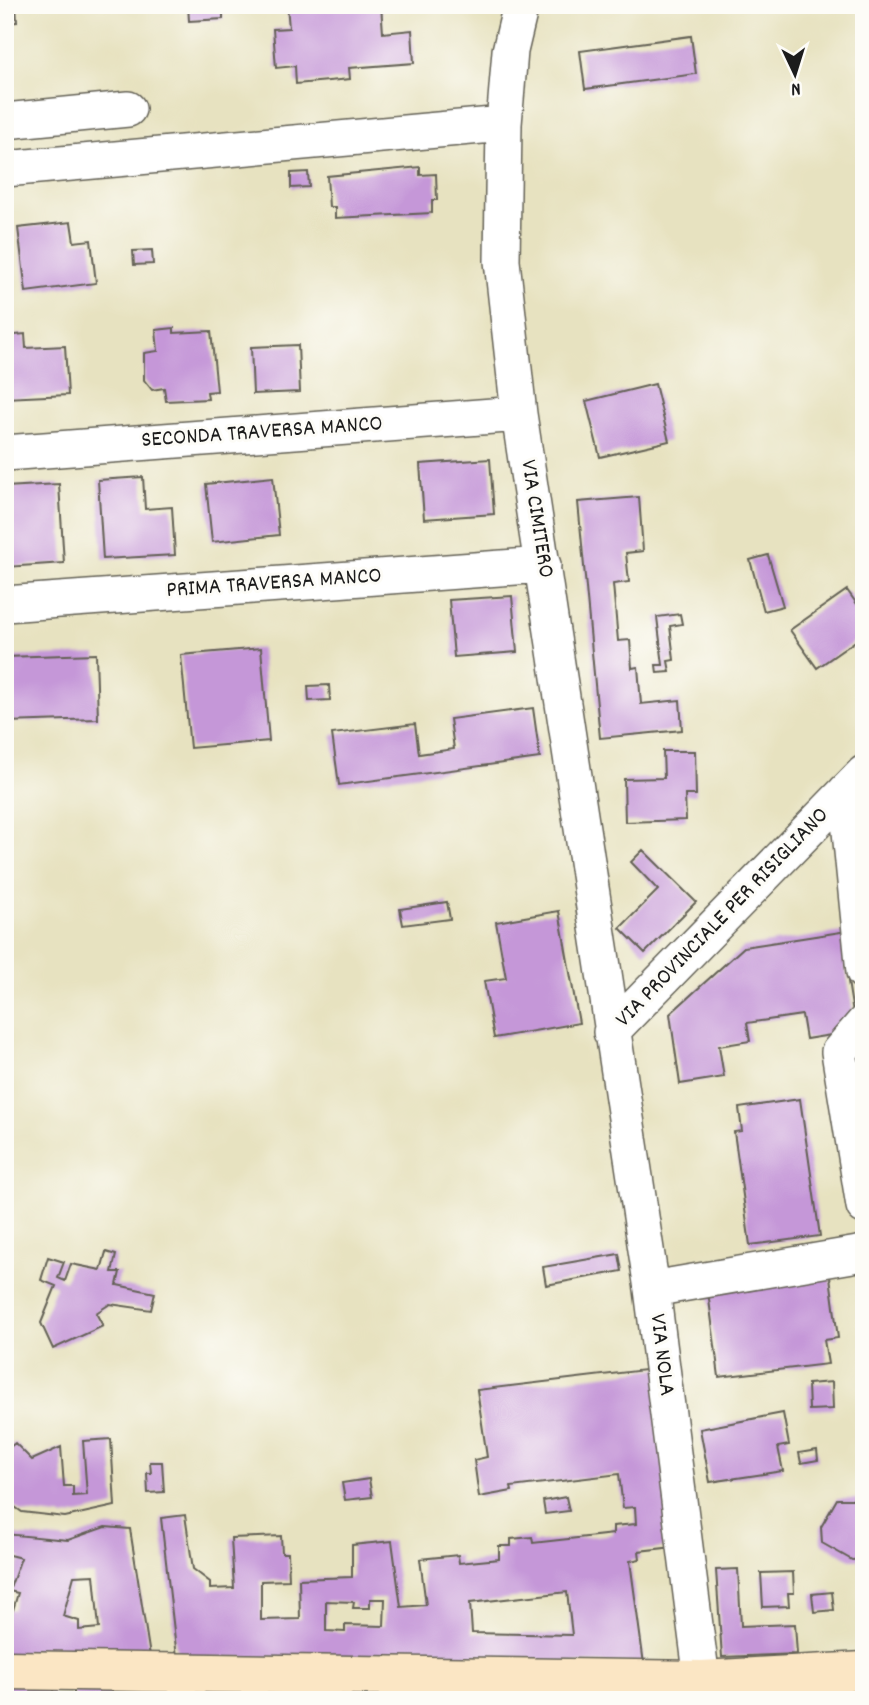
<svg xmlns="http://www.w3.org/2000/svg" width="869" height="1705" viewBox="0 0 869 1705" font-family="Dekko,sans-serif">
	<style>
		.building { fill: #c597d8; fill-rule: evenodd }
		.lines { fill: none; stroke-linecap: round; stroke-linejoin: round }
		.street-casing { stroke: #636155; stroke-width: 38 }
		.secondary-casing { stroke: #636155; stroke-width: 41 }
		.street { stroke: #fff; stroke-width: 35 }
		.secondary { stroke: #fbe6c4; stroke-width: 38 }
		.labels { text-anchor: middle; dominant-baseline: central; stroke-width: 6; stroke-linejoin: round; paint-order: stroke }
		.street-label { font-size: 23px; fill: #1c1c1c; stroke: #fdfcf7 }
	</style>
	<rect width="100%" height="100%" fill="#fdfcf7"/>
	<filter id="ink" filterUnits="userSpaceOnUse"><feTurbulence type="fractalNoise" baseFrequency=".0143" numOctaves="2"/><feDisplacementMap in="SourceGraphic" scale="14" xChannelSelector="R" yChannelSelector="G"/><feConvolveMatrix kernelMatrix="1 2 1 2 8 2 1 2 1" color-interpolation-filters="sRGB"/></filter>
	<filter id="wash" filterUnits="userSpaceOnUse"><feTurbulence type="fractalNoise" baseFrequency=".00686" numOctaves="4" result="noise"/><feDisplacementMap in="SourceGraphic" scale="28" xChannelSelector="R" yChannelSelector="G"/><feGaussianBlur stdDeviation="1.57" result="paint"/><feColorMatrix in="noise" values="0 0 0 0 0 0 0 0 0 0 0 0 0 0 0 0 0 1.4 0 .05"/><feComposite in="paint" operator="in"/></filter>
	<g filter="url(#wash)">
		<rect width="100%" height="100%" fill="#e7e2c0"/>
		<g id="blocks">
			<!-- building -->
			<path class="building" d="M5 5H16L17 22 5 23Z
				M188 5H223V19L189 21Z
				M287 5H381L383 33 412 30 414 63 349 68 350 79 296 84 295 66 276 68 273 29 289 28Z
				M691 36 696 74 585 89 580 51Z
				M420 167V175L436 174 437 200H432V213L335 218V207H329L327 176Z
				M308 172 309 187 291 188V173Z
				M71 222 74 242 91 240 96 283 26 292 18 228Z
				M152 250 153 264 134 265 133 251Z
				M174 328V333L211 331 217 391 207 392 208 399 166 401 164 388 152 390 144 380V353L158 351 156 330Z
				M25 334 26 348 65 346 68 395 5 398V336Z
				M298 345 300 392 253 394 251 347Z
				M655 384 669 441 600 457 586 401Z
				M490 459 494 514 424 519 420 464Z
				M143 477 145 509 172 507 175 555 103 559 98 480Z
				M273 477 279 535 212 542 206 484Z
				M59 484 64 563 6 567 5 487Z
				M639 497 643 551 626 553 629 582 613 584 618 641 630 640 632 668 638 667 641 704 680 700 682 730 600 738 578 502Z
				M768 555 783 606 764 611 750 560Z
				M847 590 864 614V635L817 668 790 630Z
				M512 596 517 652 454 657 449 600Z
				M680 614 682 624 670 626 674 660 668 661 670 672 657 673 656 665H663L657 617Z
				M261 648 269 741 190 748 181 655Z
				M96 654 98 719 6 722 5 657Z
				M329 685 330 700 309 701 308 686Z
				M533 708 540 758 339 785 332 734 415 724 419 754 454 749 450 719Z
				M663 751H695L696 795H685L686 820 625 822 624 779 664 778Z
				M643 850 696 902 645 953 620 928 658 890 631 862Z
				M447 902 450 919 403 925 400 909Z
				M559 911 579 1023 494 1038 484 981 506 978 496 922Z
				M854 930 858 961 845 963 856 1031 806 1039 802 1015 747 1023 750 1041 719 1046 724 1077 680 1084 670 1014 744 947Z
				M800 1099 820 1236 750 1245 734 1132 742 1131 739 1108Z
				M106 1252 116 1255 112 1272H120L117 1285 155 1293 151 1310 110 1304 96 1313 103 1326 53 1349 41 1323 56 1286 41 1280 48 1257 64 1262 58 1278 65 1281 71 1264 101 1270Z
				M619 1254 622 1271 546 1285 543 1267Z
				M829 1269 838 1338 824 1340 828 1364 719 1377 707 1284Z
				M661 1368 682 1546 639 1551 640 1559 630 1561 644 1664 177 1657 161 1518 185 1515 193 1569 210 1582V1589L234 1588 231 1538 281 1536 282 1553H288L289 1580 261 1581V1620L300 1619 299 1579 352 1577V1545L392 1541 401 1607 426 1605 420 1559 458 1555 459 1563 499 1559V1546H511V1539L532 1537 533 1543 613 1534V1526L636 1524 635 1507 623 1508 619 1474 511 1487 512 1491 479 1497 474 1460 487 1457 477 1390ZM567 1592 572 1635 472 1633 470 1603ZM370 1599H385L384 1626 345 1625V1632L326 1631V1601L354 1602 353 1608H370Z
				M832 1382 833 1409 809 1410 808 1384Z
				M783 1413 789 1445 778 1447 783 1471 710 1482 700 1429Z
				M111 1439 115 1506 65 1517 22 1512 5 1500V1451L15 1443 32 1460 61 1447 64 1486H73V1496L87 1495 83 1441Z
				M817 1450 818 1460 801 1463 799 1453Z
				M150 1462H162L164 1492 148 1493 147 1473H151Z
				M369 1479 372 1497 345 1500 342 1483Z
				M566 1497 569 1511 545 1514 543 1501Z
				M837 1499H864V1559L852 1560 822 1543 821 1527Z
				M105 1527 130 1529 150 1656 5 1657V1608L13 1610 18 1593 9 1591 21 1558 5 1554V1534L68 1540ZM94 1575 99 1628 79 1630V1621L63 1616 74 1576Z
				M738 1569 741 1626 795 1624 797 1654 722 1657 716 1570Z
				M793 1572 794 1593H788L789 1606 763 1607 761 1573Z
				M832 1592 834 1610 814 1612 812 1594Z
				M5 1682 53 1685V1700L5 1699Z
				M74 1685 284 1689V1700H74Z
				M319 1685H360V1700H318Z
				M378 1687 463 1689V1700H378Z
				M864 1694V1700H801V1698Z"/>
		</g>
	</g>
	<g filter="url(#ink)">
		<use href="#blocks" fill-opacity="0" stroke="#636155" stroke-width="2"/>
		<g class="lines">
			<defs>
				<path id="street" d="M521 5 510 51 504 124 502 261 519 414 652 1289 702 1680
					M5 121 128 109
					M5 169 504 124
					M5 453 519 414
					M5 604 543 565
					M846 791 864 972
					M864 1023 839 1052 864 1206
					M611 1032 864 773
					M652 1289 864 1253"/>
				<path id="secondary" d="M5 1670 702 1680 864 1671"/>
			</defs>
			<!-- street casing -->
			<use href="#street" class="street-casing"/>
			<!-- secondary casing -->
			<use href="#secondary" class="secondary-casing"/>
			<!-- street -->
			<use href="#street" class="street"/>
			<!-- secondary -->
			<use href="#secondary" class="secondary"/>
		</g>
	</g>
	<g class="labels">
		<!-- street labels -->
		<g class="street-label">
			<text transform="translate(262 433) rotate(-4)">SECONDA TRAVERSA MANCO</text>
			<text transform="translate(536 519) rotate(81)">VIA CIMITERO</text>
			<text transform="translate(274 584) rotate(-4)">PRIMA TRAVERSA MANCO</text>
			<text transform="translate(723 918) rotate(-46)">VIA PROVINCIALE PER RISIGLIANO</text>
			<text transform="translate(661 1355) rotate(83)">VIA NOLA</text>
		</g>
	</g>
	<!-- margin -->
	<rect width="869" height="1705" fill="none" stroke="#fdfcf7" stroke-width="28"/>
	<!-- north arrow -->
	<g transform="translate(795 74) rotate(176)" stroke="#fdfcf7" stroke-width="5" paint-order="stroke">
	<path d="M0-5L12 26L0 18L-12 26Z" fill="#1c1c1c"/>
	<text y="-10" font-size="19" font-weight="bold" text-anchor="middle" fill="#1c1c1c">N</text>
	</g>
</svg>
